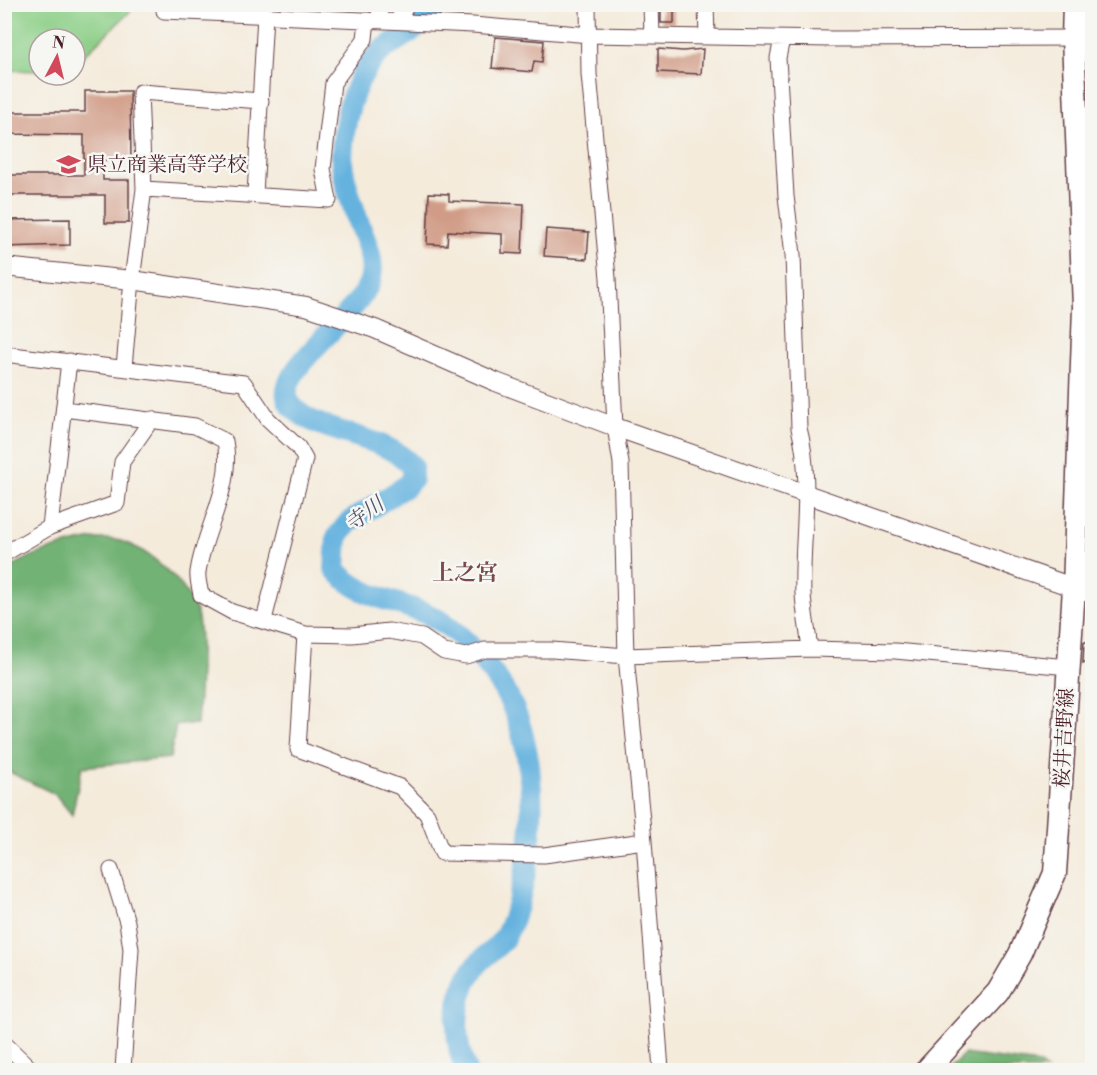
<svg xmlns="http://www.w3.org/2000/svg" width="1097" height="1075" viewBox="0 0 1097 1075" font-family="'Libre Bodoni','Noto Serif JP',serif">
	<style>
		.green { fill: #8dcf88; stroke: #6c775a; stroke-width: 1.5 }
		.forest { fill: #72b274; stroke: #5e6850; stroke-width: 1.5 }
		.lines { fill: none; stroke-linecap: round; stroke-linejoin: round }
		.river { stroke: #65b2df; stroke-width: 22 }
		.building { fill: #d19c87 }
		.minor-casing { stroke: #643e45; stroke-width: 17 }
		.tertiary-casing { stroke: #643e45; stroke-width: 20 }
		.primary-casing { stroke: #643e45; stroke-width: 25 }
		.minor { stroke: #fff; stroke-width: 15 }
		.tertiary { stroke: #fff; stroke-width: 18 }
		.primary { stroke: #fff; stroke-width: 22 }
		.labels { text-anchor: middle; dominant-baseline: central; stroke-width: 5; stroke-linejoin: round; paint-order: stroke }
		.poi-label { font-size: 20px; fill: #4a1f2b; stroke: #f6f6f2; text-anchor: start }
		.street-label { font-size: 20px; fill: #4a1f2b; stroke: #f6f6f2 }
		.water-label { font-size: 21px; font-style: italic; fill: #53526a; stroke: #f6f6f2 }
		.quarter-label { font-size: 22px; font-weight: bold; fill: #794b4b; stroke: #f6f6f2 }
	</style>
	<rect width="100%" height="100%" fill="#f6f6f2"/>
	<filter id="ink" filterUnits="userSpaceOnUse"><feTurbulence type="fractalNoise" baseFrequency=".0167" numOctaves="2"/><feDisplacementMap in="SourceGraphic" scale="12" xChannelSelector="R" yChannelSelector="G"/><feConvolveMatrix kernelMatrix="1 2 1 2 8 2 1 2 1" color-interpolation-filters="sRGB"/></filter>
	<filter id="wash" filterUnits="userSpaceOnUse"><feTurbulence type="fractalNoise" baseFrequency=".008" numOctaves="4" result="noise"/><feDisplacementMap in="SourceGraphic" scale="24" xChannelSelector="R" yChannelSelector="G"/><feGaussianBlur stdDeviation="1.35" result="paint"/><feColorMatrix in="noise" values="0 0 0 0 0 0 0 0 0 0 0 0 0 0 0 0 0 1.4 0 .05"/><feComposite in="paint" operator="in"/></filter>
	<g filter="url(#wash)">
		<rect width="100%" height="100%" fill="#f4ebdb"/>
		<!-- green -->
		<path class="green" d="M5 4H137V5L75 64V39H39V71L5 70Z"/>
		<!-- forest -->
		<path class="forest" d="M93 539C101 539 113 538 121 541 151 551 183 580 195 608 204 627 199 702 197 724L176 725 170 758 82 767 72 815 55 794 5 770V572C28 553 64 545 93 539Z
			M964 1054 1039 1064 1046 1070H948Z"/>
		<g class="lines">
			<!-- river -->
			<path class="river" d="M444 4C433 13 423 23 412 31 400 39 385 46 375 57 351 84 343 125 342 159 342 175 350 197 355 212 361 234 375 254 371 277 364 313 271 371 289 402 309 435 382 431 412 466V479L406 486 349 522 337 537 335 569C358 597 395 600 427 614 460 629 485 660 504 690 543 755 537 866 507 933 501 946 485 955 476 966 454 994 452 1039 466 1070"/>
		</g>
		<g id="blocks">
			<!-- building -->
			<path class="building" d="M661 5H674V23H661Z
				M495 37 544 41 542 62 534 61 532 72 492 68Z
				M658 49 683 51 703 49 701 74 658 72Z
				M85 91H130L131 160H103V180H129V223H105V195H4V175H84V135L4 134V112H85Z
				M429 193 449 194V201L524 204 522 254 502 253V234L448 231 447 245 427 244Z
				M70 219V245L4 247V220Z
				M546 229 589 232 587 259 544 256Z
				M1084 642H1092V663H1083Z"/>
		</g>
	</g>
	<g filter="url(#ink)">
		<use href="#blocks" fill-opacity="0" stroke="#643e45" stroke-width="1.5"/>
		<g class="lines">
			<defs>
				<path id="minor" d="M165 4 164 11 473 25 590 35 832 39 1073 38
					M588 4 589 74 608 278 615 427 621 463 626 656 644 841 661 1070
					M651 4 652 36
					M706 4 707 37
					M379 20 380 4
					M397 21 408 4
					M782 39 778 58 786 196 793 255 799 428C813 481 801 540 803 594 804 612 808 631 810 649
					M144 189 329 200 323 169 333 83 365 39 367 20
					M255 195 265 15
					M4 354 244 383 268 419 298 447 305 459 264 620
					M124 367 132 280 144 189 140 92 261 101
					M64 409 195 426 225 441C234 486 204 529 198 572 197 579 200 588 201 595L232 612 305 634 352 635 389 631 422 637 444 652 466 656 485 650H552L626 656 810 649 895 651 1068 667
					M50 527 117 503 122 462 152 419
					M4 554 50 527 69 361
					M305 634 298 749 400 787 427 814 442 853 544 855 644 841
					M111 870 127 922 131 949 123 1070
					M4 1043 32 1070"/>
				<path id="tertiary" d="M4 267 132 280 306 306 375 329 496 382 615 427 1092 594"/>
				<path id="primary" d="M927 1070 998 992 1020 954 1055 873 1074 588 1084 307 1073 38 1074 4"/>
			</defs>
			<!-- minor casing -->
			<use href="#minor" class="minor-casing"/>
			<!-- tertiary casing -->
			<use href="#tertiary" class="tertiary-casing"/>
			<!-- primary casing -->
			<use href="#primary" class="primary-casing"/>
			<!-- minor -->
			<use href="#minor" class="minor"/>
			<!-- tertiary -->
			<use href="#tertiary" class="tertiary"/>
			<!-- primary -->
			<use href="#primary" class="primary"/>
		</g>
	</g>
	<!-- icons -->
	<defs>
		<symbol id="school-bare" viewBox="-9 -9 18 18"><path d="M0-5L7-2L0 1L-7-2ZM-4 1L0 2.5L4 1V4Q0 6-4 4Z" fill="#d1495b" stroke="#f6f6f2" stroke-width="2.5" paint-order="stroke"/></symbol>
	</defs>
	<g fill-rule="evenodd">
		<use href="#school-bare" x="52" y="148" width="33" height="33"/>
	</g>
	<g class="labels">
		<!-- poi labels -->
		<g class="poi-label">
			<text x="87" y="165">県立商業高等学校</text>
		</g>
		<!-- street labels -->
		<g class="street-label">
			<text transform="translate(1065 738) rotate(-87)">桜井吉野線</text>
		</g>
		<!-- water labels -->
		<g class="water-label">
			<text transform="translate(365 515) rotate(-37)">寺川</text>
		</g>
		<!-- quarter labels -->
		<g class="quarter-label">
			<text x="465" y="573">上之宮</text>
		</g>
	</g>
	<!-- margin -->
	<rect width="1097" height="1075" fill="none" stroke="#f6f6f2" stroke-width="24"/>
	<!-- north arrow -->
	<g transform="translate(57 57) rotate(7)"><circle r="28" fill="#f6f6f2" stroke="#b1a0a2" stroke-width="1.5"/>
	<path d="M0-4.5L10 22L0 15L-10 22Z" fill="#d1495b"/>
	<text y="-9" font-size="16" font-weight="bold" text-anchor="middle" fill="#4a1f2b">N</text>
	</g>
</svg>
